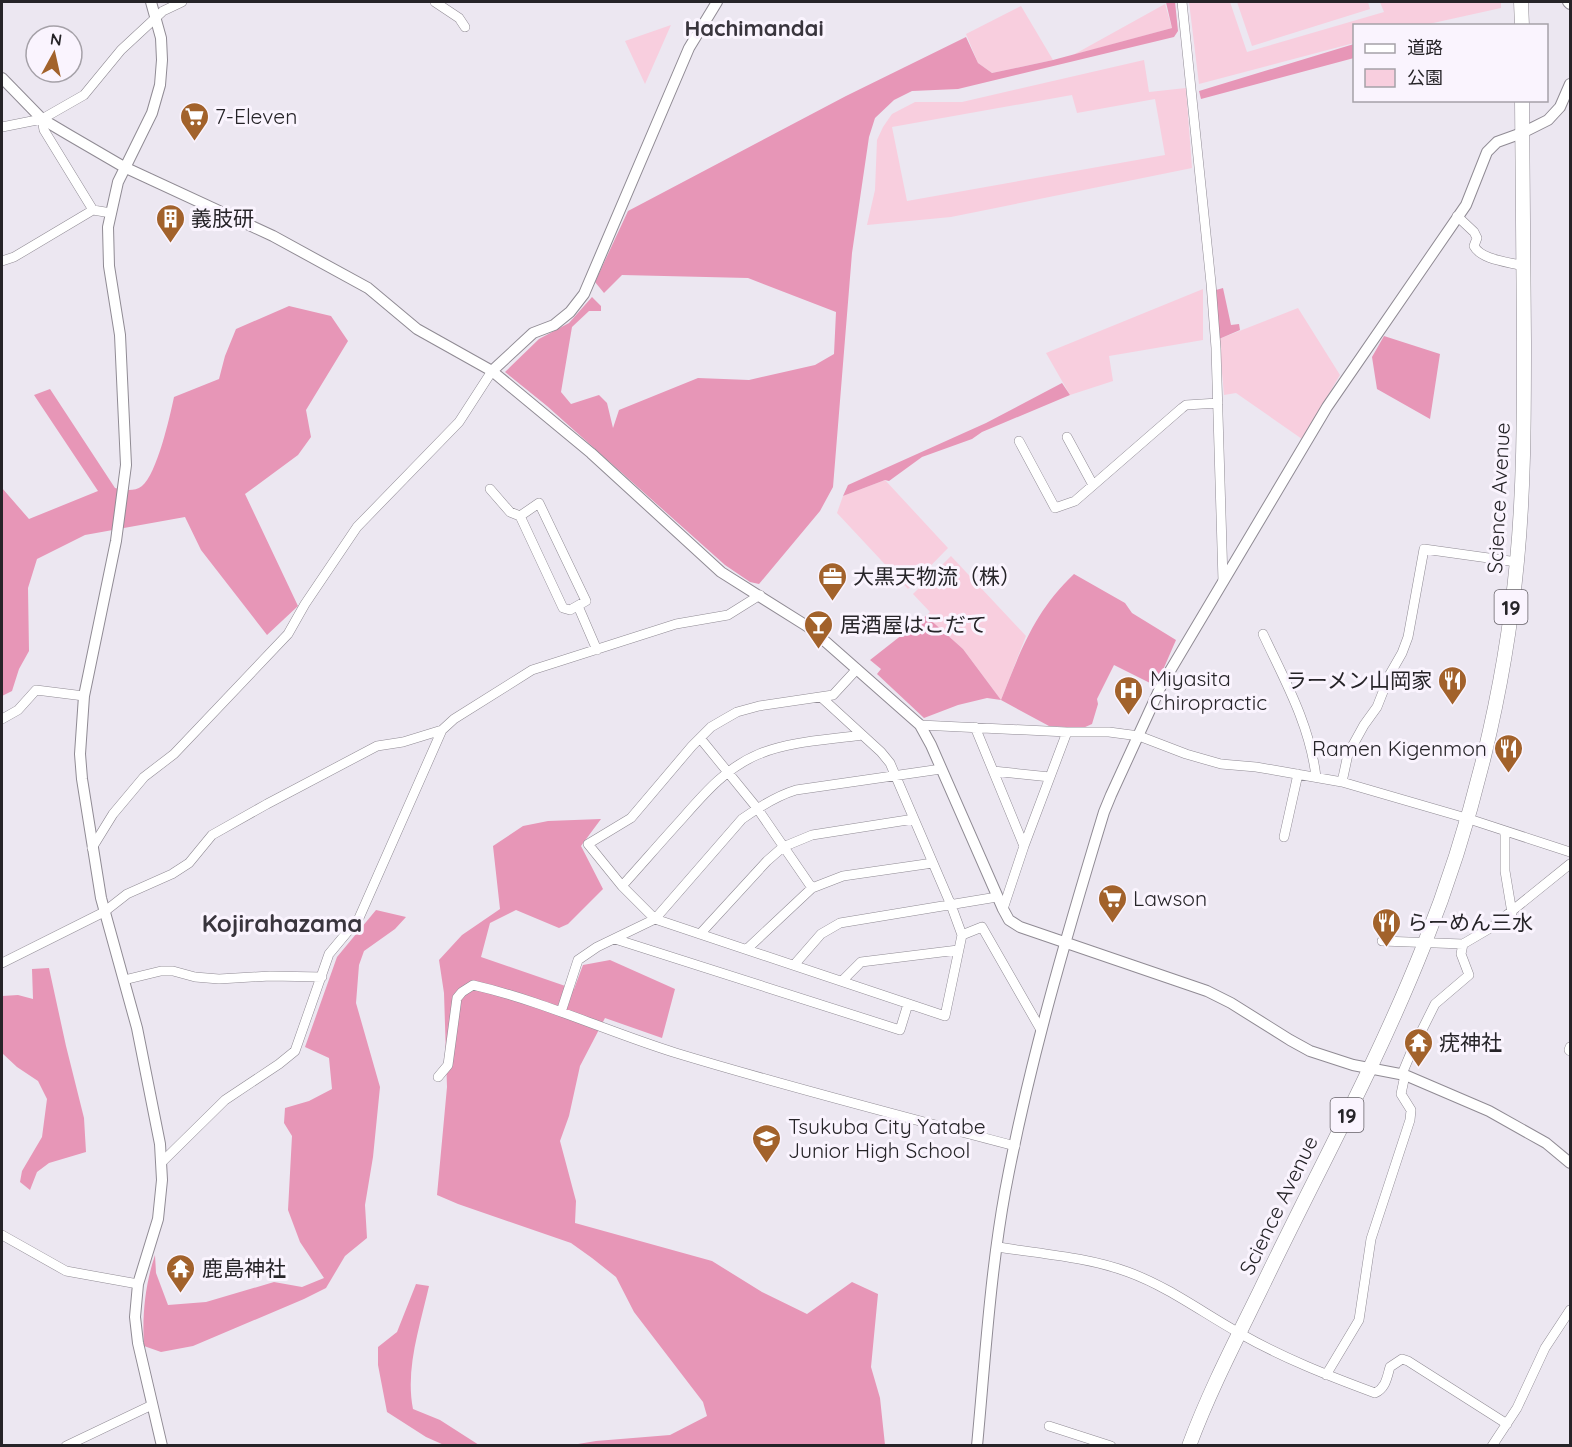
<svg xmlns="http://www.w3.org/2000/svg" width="1572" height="1447" viewBox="0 0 1572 1447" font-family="Quicksand,'Noto Sans JP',sans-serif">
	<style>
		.green { fill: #f8cede; fill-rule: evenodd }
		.forest { fill: #e796b7 }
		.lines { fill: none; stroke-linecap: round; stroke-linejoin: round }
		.minor-casing { stroke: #908b94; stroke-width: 10 }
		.tertiary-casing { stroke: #908b94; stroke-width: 12 }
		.primary-casing { stroke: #908b94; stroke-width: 15 }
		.minor { stroke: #fff; stroke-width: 9 }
		.tertiary { stroke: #fff; stroke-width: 10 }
		.primary { stroke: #fff; stroke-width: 14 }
		.labels { text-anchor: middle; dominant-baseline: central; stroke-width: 6; stroke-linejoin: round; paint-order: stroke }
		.shield { fill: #faf4fe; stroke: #666268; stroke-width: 1.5 }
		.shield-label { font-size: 20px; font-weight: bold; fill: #262428 }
		.poi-label { font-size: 21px; fill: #262428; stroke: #faf4fe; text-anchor: start }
		.street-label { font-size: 21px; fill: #262428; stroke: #faf4fe }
		.neighbourhood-label { font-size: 22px; font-weight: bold; fill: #39353d; stroke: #faf4fe }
		.quarter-label { font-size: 24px; font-weight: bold; fill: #39353d; stroke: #faf4fe }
	</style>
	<rect width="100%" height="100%" fill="#ece7f1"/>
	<!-- green -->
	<path class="green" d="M1189 2H1230L1247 52 1384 12 1380 2H1501V8L1424 25 1354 26V43L1199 84Z
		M1237 2H1368L1370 9 1252 46Z
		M1165 4 1172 28 1073 55Z
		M1021 6 1053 60 992 73 978 63 966 34Z
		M671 25 645 84 625 41Z
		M1144 60 1149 92 1186 88 1192 168 951 217 867 225 875 190 877 140 883 127 892 114 915 102H962ZM1072 95 1077 113 1155 99 1165 155 907 201 892 127Z
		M1203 289V340L1109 356 1113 381 1070 395 1046 353Z
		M1298 308 1340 375 1302 439 1236 393 1224 395 1219 339Z
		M885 480 948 548 908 589 837 513 843 496Z
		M951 556 1026 636 1001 700 963 649 926 616 930 612 913 594Z"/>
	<!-- forest -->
	<path class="forest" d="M1166 2H1175L1178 31 1174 37 958 89 912 91 894 100 875 118 869 137 852 253 833 487 820 511 759 584 750 582 725 565 547 406 505 372 539 339 569 323 592 297 601 306V311H589L572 327 561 392 571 404 599 395 607 403 613 428 619 410 698 378 749 380 815 365 834 354 836 312 748 278 622 275 604 293 595 282 628 211 846 96 966 37 978 63 992 73 1053 60 1172 28Z
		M1354 44V58L1201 99 1199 91Z
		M1223 288 1231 325 1239 324 1240 330 1219 339 1216 290Z
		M289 306 331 316 348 341 306 410 311 437 298 455 245 494 298 606 267 635 201 550 185 517 85 535 37 559 28 588 29 651 19 669 12 691 2 696V488L29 519 98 491 34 395 50 389 115 488C124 490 134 492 142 486 157 474 170 416 174 397L219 379 225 356 236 329Z
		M1384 336 1440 354 1430 419 1377 389 1372 357Z
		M1062 383 1070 395 982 432 972 439 922 457 889 481 885 480 843 496 848 485 986 423Z
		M1074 574 1125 603 1132 613 1176 640 1156 686 1114 665 1097 699 1098 704 1092 724 1083 728 1049 726 1001 700 987 698 958 705 924 718 877 674 881 669 870 660 926 616 963 649 1001 700C1021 650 1034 612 1074 574Z
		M601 819 581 846 603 889 568 924 559 928 516 910 490 923 481 957 574 989 583 965 610 960 675 989 662 1038 605 1018 580 1066 569 1116 560 1141 576 1201 575 1223 712 1261 762 1292 807 1314 852 1282 878 1294 871 1367 880 1398 885 1445H572L596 1441 670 1435 707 1416 703 1402 634 1312 616 1277 592 1258 571 1243 458 1204 437 1195 447 1087 444 993 439 960 462 935 500 909 493 846 523 826 548 821Z
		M376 910 406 917 395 929 364 951 359 965 356 1003 380 1087 373 1157 365 1205 367 1238 345 1256 326 1288 304 1299 193 1346 161 1352 144 1346C142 1315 145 1285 155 1255L156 1273 168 1305 206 1302 274 1282 302 1287 324 1278 300 1242 288 1210 292 1136 284 1123 285 1108 309 1101 332 1089 329 1058 305 1047 337 957Z
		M49 968 66 1046 84 1118 86 1152 49 1163 37 1172 30 1190 20 1182 22 1171 42 1137 47 1099 38 1081 17 1067 2 1053V996L18 995 33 999 32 969Z
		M416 1284 429 1286C420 1326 405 1369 413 1409L440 1420 479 1445H444L426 1437 387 1412 378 1365V1347L397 1332Z"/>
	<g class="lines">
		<defs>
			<path id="minor" d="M435 2 459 18 465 27
				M1182 2 1211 283 1216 348 1223 581
				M42 119 44 130 93 210
				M2 127 42 119 84 95 121 50 163 11 182 2
				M1457 216 1474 232 1477 238 1474 246C1481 260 1510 262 1523 266
				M2 261 14 257 93 210 111 213
				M1067 437 1093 485
				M1019 441 1055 508 1075 501 1182 408 1186 405 1218 403
				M490 489 510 512 520 516
				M539 503 586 601 570 610 563 608 520 516Z
				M578 606 597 650
				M1263 634C1285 681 1310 725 1316 777
				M822 698 881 752 890 763 951 905 962 935 945 1016 655 919 622 886 588 844 631 818 692 746 711 727 723 720 737 712 759 706 833 695 857 669
				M2 719 18 710 36 690 84 696
				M920 725 1067 732H1109L1139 736 1186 754 1221 764 1256 767 1342 782 1466 818 1570 852
				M975 727 1024 846
				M700 738 757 808 812 888
				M993 771 1050 777
				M1342 782 1348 754 1364 725 1377 707 1390 674 1402 653 1408 637 1424 549 1517 562
				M1505 831V871L1512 913
				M1284 837 1298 774
				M92 848 113 814 144 777 174 754 288 634 305 604 357 527 459 422 492 371
				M622 886C641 865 660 843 680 821 703 795 725 768 759 754 791 741 828 740 862 735
				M1003 909 1024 846 1067 732
				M700 934 767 861 783 847 812 835 914 819
				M962 935 982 927 1041 1030
				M615 939 900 1030 908 1004
				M1382 941 1463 944
				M747 949 812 888 843 876 933 863
				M2 963 104 912 127 894 172 874 189 863 212 835 267 804 377 746 403 742 442 730 454 719 532 670 676 624 728 615 760 595
				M794 965 821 934 840 923 997 897
				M124 980 161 971H173L195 977 219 979 270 976 322 977
				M842 981 861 962 958 950
				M561 1012 578 960 597 947 655 919 742 819C759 807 776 796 796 790L941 769
				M1570 1047 1569 1050 1570 1051
				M1402 1074 1412 1050 1435 1004 1469 975 1461 954 1463 944 1492 927 1570 864
				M438 1077 448 1065 457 998 462 992 473 985C543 1001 608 1032 676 1053 788 1087 901 1116 1015 1146
				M162 1162 225 1100 279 1064 295 1051 329 954 359 918 442 730
				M2 1235 66 1271 138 1284
				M998 1247C1041 1254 1087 1257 1128 1272 1169 1287 1203 1313 1241 1334 1283 1358 1329 1376 1375 1393 1386 1388 1387 1377 1390 1367L1402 1359 1408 1361 1507 1424
				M1326 1375 1359 1320 1371 1239 1410 1120 1411 1110 1401 1094 1405 1075
				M1049 1426 1111 1446
				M66 1446 152 1405
				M1492 1446 1517 1408 1545 1348 1570 1310"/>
			<path id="tertiary" d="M151 2 161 38 162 60 160 85 152 113 118 182 108 227 109 266 120 335 126 465 116 541 84 696 80 754 82 779 101 898 137 1028 160 1144 162 1180 158 1219 138 1284 135 1317 138 1343 162 1446
				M1568 2 1570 4
				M2 78 42 119 69 135 124 167 273 236 368 288 417 329 492 371 591 453 721 572 810 628 920 725 931 745 1003 909 1009 920 1020 927 1207 991 1231 1003 1290 1040 1310 1051 1353 1065 1405 1075 1489 1111 1546 1143 1570 1163
				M492 371 533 333 554 325 570 312 584 294 689 48 717 2
				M977 1446C985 1361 990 1275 1005 1192 1029 1063 1066 937 1104 812L1111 795 1161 686 1327 407 1466 205 1487 152 1497 142 1522 133 1548 120 1560 107 1570 84"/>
			<path id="primary" d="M1521 2 1522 26
				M1189 1446C1209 1392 1235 1342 1260 1291 1315 1176 1377 1064 1424 945 1472 825 1505 690 1517 561 1524 488 1524 415 1524 341 1523 261 1523 181 1522 100"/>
		</defs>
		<!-- minor casing -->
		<use href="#minor" class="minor-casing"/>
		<!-- tertiary casing -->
		<use href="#tertiary" class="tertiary-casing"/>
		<!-- primary casing -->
		<use href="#primary" class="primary-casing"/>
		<!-- minor -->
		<use href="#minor" class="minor"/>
		<!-- tertiary -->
		<use href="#tertiary" class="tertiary"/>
		<!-- primary -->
		<use href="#primary" class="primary"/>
	</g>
	<!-- icons -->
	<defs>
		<symbol id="supermarket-pin" viewBox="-11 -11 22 30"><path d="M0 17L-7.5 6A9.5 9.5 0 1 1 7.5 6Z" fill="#a2622b" stroke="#faf4fe"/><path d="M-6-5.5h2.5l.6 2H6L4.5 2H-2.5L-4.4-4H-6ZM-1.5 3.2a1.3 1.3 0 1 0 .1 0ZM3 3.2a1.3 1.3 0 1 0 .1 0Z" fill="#fff"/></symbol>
		<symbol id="building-pin" viewBox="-11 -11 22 30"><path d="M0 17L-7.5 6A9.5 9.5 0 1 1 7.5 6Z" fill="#a2622b" stroke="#faf4fe"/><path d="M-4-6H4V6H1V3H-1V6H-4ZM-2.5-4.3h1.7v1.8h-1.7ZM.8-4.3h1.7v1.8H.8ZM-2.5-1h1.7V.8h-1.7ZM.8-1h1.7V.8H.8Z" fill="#fff"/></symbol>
		<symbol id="office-pin" viewBox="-11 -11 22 30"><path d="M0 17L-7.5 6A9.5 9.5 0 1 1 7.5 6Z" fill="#a2622b" stroke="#faf4fe"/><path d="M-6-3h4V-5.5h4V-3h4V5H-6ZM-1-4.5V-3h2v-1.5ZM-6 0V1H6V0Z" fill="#fff"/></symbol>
		<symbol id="bar-pin" viewBox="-11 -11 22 30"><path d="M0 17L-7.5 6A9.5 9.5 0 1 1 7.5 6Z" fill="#a2622b" stroke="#faf4fe"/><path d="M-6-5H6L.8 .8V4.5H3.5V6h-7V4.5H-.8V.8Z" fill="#fff"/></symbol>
		<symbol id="restaurant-pin" viewBox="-11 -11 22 30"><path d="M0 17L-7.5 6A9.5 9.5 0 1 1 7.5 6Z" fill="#a2622b" stroke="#faf4fe"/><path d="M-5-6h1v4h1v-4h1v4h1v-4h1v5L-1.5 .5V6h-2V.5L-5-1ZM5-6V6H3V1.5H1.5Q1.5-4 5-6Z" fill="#fff"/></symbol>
		<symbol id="hospital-pin" viewBox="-11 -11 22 30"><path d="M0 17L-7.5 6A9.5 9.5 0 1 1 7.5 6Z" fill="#a2622b" stroke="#faf4fe"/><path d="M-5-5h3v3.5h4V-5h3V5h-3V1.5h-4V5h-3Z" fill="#fff"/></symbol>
		<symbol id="temple-pin" viewBox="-11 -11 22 30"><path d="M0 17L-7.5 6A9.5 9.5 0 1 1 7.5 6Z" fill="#a2622b" stroke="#faf4fe"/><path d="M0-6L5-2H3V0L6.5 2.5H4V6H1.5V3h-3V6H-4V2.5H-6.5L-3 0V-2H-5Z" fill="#fff"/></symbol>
		<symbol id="school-pin" viewBox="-11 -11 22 30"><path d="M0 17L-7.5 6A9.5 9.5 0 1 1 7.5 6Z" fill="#a2622b" stroke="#faf4fe"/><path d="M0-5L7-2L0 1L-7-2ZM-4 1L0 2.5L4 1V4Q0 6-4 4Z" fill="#fff"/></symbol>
	</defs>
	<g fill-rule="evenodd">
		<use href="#supermarket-pin" x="178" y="100" width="33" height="45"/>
		<use href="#building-pin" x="154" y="202" width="33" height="45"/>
		<use href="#office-pin" x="816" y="560" width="33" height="45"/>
		<use href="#bar-pin" x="802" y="608" width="33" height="45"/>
		<use href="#restaurant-pin" x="1436" y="664" width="33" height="45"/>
		<use href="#hospital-pin" x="1112" y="674" width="33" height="45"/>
		<use href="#restaurant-pin" x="1492" y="732" width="33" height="45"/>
		<use href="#supermarket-pin" x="1096" y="882" width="33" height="45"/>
		<use href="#restaurant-pin" x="1370" y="906" width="33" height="45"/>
		<use href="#temple-pin" x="1402" y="1026" width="33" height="45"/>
		<use href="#school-pin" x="750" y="1122" width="33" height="45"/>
		<use href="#temple-pin" x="164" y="1252" width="33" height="45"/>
	</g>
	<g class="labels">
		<!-- shield labels -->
		<g class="shield">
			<rect x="1494.5" y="590" width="33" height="34" rx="4.5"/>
			<rect x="1330.5" y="1098" width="33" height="34" rx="4.5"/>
		</g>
		<g class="shield-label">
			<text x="1511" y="607">19</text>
			<text x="1347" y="1115">19</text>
		</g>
		<!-- poi labels -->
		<g class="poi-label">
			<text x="215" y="116">7-Eleven</text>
			<text x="191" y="218">義肢研</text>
			<text x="853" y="576">大黒天物流（株）</text>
			<text x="840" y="624">居酒屋はこだて</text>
			<text x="1150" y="678">Miyasita<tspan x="1150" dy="24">Chiropractic</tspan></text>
			<text x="1432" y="680" text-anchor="end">ラーメン山岡家</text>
			<text x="1487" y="748" text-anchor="end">Ramen Kigenmon</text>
			<text x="1133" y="898">Lawson</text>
			<text x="1407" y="922">らーめん三水</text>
			<text x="1439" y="1042">疣神社</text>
			<text x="788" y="1126">Tsukuba City Yatabe<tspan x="788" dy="24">Junior High School</tspan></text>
			<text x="202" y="1268">鹿島神社</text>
		</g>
		<!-- street labels -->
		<g class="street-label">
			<text transform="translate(1498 498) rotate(-87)">Science Avenue</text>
			<text transform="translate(1278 1205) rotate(-64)">Science Avenue</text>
		</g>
		<!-- neighbourhood labels -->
		<g class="neighbourhood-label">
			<text x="754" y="28">Hachimandai</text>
		</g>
		<!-- quarter labels -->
		<g class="quarter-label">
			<text x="282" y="923">Kojirahazama</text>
		</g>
	</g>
	<!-- border -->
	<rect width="1572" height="1447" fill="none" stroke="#262428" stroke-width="6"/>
	<!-- legend -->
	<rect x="1353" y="24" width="195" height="78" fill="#faf4fe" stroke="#a5a1a8" stroke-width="1.5"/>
	<rect x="1365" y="44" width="30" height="9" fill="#ffffff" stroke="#a5a1a8" stroke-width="1.5"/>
	<text x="1407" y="54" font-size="18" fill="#262428">道路</text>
	<rect x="1365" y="69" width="30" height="18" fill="#f8cede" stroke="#a5a1a8" stroke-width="1.5"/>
	<text x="1407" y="84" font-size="18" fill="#262428">公園</text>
	<!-- north arrow -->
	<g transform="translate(54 54) rotate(8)"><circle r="28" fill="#faf4fe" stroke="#a5a1a8" stroke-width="1.5"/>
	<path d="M0-4.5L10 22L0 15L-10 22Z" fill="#a2622b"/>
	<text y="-9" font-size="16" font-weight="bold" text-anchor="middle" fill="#262428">N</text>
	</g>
</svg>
